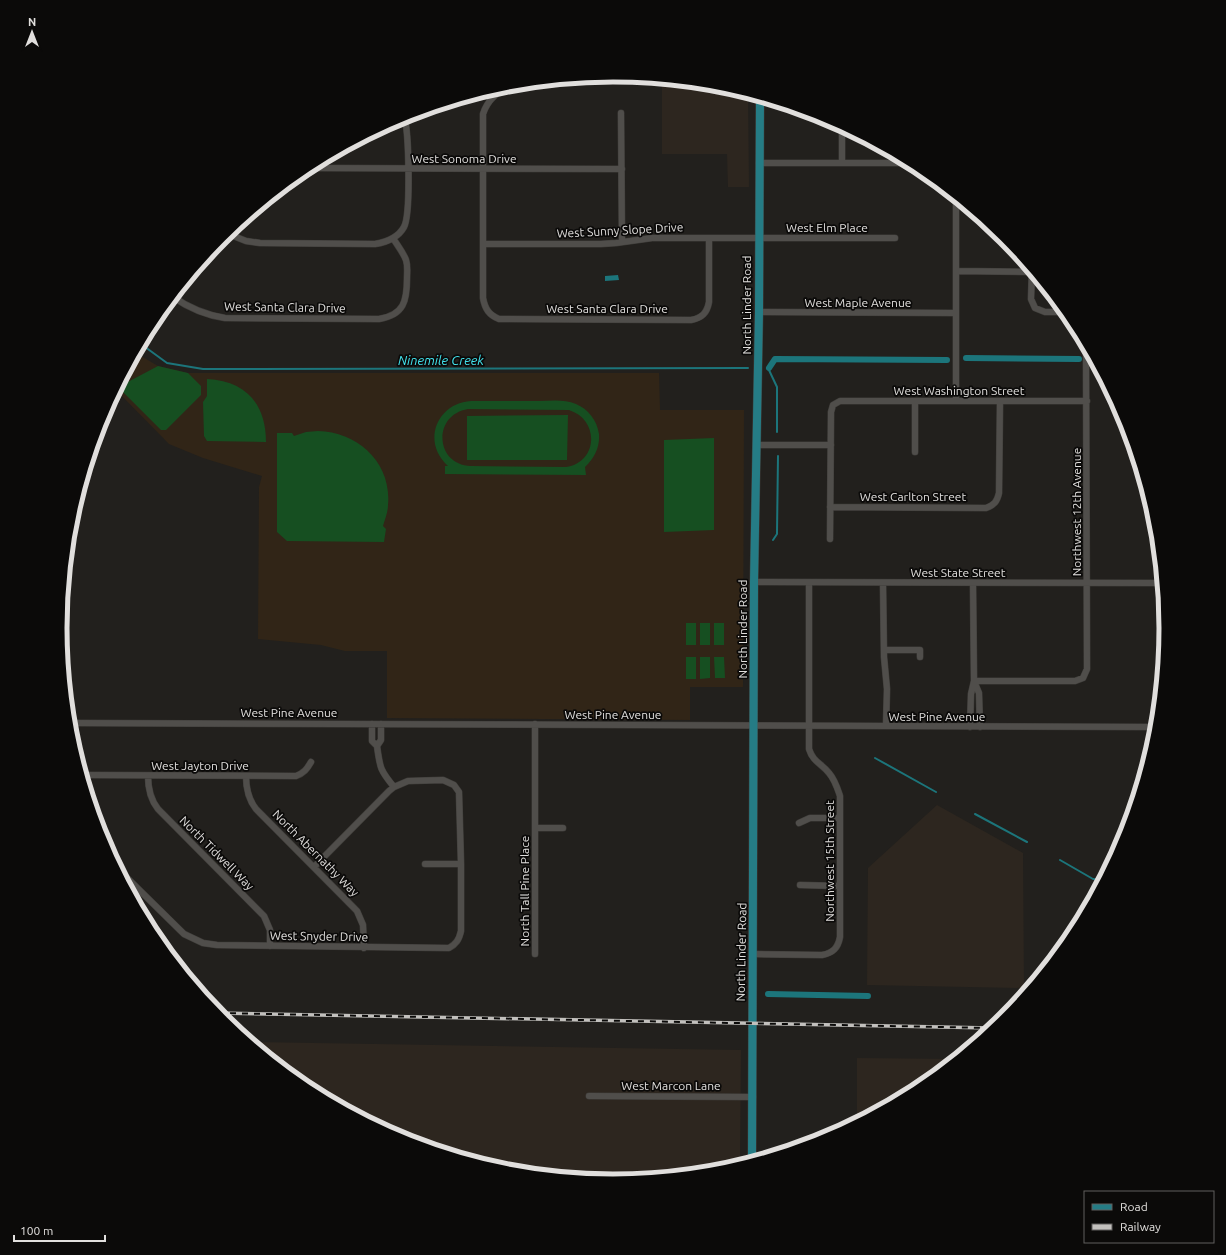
<svg xmlns="http://www.w3.org/2000/svg" width="1226" height="1255" viewBox="0 0 1226 1255" font-family="Ubuntu,sans-serif">
	<style>
		.built { fill: #2d261f }
		.education { fill: #312517 }
		.grass { fill: #164f21; fill-rule: evenodd }
		.water { fill: #1c757b }
		.lines { fill: none; stroke-linecap: round; stroke-linejoin: round }
		.stream { stroke: #1c757b; stroke-width: 2 }
		.canal { stroke: #1c757b; stroke-width: 6 }
		.minor-casing { stroke: #3f3d3a; stroke-width: 7 }
		.major-casing { stroke: #3f3d3a; stroke-width: 9 }
		.minor { stroke: #504e4b; stroke-width: 6 }
		.major { stroke: #257c85; stroke-width: 8 }
		.rail-casing { stroke: #c2c0bd; stroke-width: 3.5 }
		.rail { stroke: #0b0a09; stroke-width: 2; stroke-dasharray: 6; stroke-linecap: butt }
		.labels { text-anchor: middle; dominant-baseline: central; stroke-width: 3.5; stroke-linejoin: round; paint-order: stroke }
		.street-label { font-size: 12px; fill: #e1dfdd; stroke: #0b0a09 }
		.water-label { font-size: 13px; font-style: italic; fill: #43e6f0; stroke: #0b0a09 }
		.rim { fill: none; stroke: #e1dfdd; stroke-width: 5 }
	</style>
	<rect width="100%" height="100%" fill="#22201d"/>
	<!-- built -->
	<path class="built" d="M662 79 721 85 748 93 749 187H728L727 154H662Z
		M937 805 1023 853 1024 988 867 985 868 868Z
		M251 1042 741 1050 740 1164 721 1170 613 1180 505 1170 401 1138 306 1087Z
		M857 1058 955 1059 920 1087 857 1121Z"/>
	<!-- education -->
	<path class="education" d="M134 356H141L158 366 188 373H659L660 410H744L743 687H690V720L387 718V651H345L321 645 258 639 259 487 262 476 203 458 169 444 116 390Z"/>
	<!-- grass -->
	<path class="grass" d="M158 366 188 373 201 386V395L166 430H161L120 389 124 384Z
		M207 379C246 381 266 404 266 442L207 441 204 436 203 402 207 396Z
		M471 401C494 401 516 401 539 401 551 401 564 399 576 404 588 409 597 420 599 434 600 446 595 458 585 467L586 475 445 474V466H448C421 442 437 403 471 401ZM468 409 569 410C600 420 598 462 566 467L471 466C435 465 432 415 468 409Z
		M568 415 567 460H467V416Z
		M318 431C358 432 392 463 388 505 388 512 385 519 383 526L386 529 384 542 287 541 277 532V433H292L294 436 306 432Z
		M714 438V530L664 532V440Z
		M686 623H696V645H686Z
		M700 623H710V645H700Z
		M714 623H724V645H714Z
		M686 657H696V679H686Z
		M700 657H710V678L700 679Z
		M714 657H724L725 678H715Z"/>
	<!-- water -->
	<path class="water" d="M618 275 619 280 605 281V276Z"/>
	<g class="lines">
		<!-- stream -->
		<path class="stream" d="M141 344 167 363 203 369 748 368
			M768 368 777 387V432
			M773 540 777 534V532L778 456
			M875 758 936 792
			M975 814 1027 842
			M1060 860 1093 879 1102 880"/>
		<!-- canal -->
		<path class="canal" d="M966 358 1079 359
			M769 368 775 359 947 360
			M768 994 868 996"/>
		<defs>
			<path id="minor" d="M512 84C499 92 488 98 483 114V298C485 309 489 315 499 319L691 320C702 318 707 313 709 302V238
				M621 113 622 242
				M759 163H912
				M842 163V126
				M305 168 622 169
				M956 197V401
				M226 233 246 241 260 243 375 244C387 242 398 238 404 227 411 214 409 131 404 116
				M483 244H601L616 243 652 238H895
				M1032 270 1031 299 1035 308 1045 312H1066
				M956 271 1032 272
				M173 297C189 308 205 315 225 318L379 319C404 315 407 301 407 278 407 272 408 266 406 260 403 252 397 245 393 238
				M759 312 956 313
				M757 445H831
				M915 452V401
				M830 507 986 508C994 505 997 502 999 493L1000 401
				M830 539 831 412 833 405 840 401H1087
				M754 582 1162 583
				M883 583 884 657 887 689 886 726
				M973 583 974 681H1075L1083 678 1087 669 1086 346
				M884 650H920V657
				M69 723C432 723 794 727 1156 727
				M372 724V741L377 746 381 740V724
				M970 727 971 694 974 681 979 693 980 727
				M377 746C380 768 380 770 394 787
				M83 775 296 776C304 773 307 769 311 762
				M148 776C148 789 150 799 158 809L264 916 270 930V946
				M246 776C246 789 248 799 256 809L357 911 363 925 364 948
				M799 823 810 818H840
				M535 828H563
				M425 864H461
				M117 868 184 934 203 943 217 945 449 948C456 944 459 940 461 931V864L459 792 454 785 443 780 408 781 394 787 389 791 314 867
				M800 885 840 886
				M535 954V724
				M753 954 822 955C833 953 838 948 840 937V796C837 787 835 780 829 773 821 763 813 762 809 749V583
				M589 1096 753 1097"/>
			<path id="major" d="M752 1160 754 582 759 312 760 97"/>
		</defs>
		<!-- minor casing -->
		<use href="#minor" class="minor-casing"/>
		<!-- major casing -->
		<use href="#major" class="major-casing"/>
		<!-- minor -->
		<use href="#minor" class="minor"/>
		<!-- major -->
		<use href="#major" class="major"/>
		<defs>
			<path id="rail" d="M218 1013 992 1028"/>
		</defs>
		<!-- rail casing -->
		<use href="#rail" class="rail-casing"/>
		<!-- rail -->
		<use href="#rail" class="rail"/>
	</g>
	<g class="labels">
		<!-- street labels -->
		<g class="street-label">
			<text x="464" y="158">West Sonoma Drive</text>
			<text x="827" y="227">West Elm Place</text>
			<text transform="translate(620 230) rotate(-3)">West Sunny Slope Drive</text>
			<text x="858" y="302">West Maple Avenue</text>
			<text transform="translate(746 305) rotate(-90)">North Linder Road</text>
			<text transform="translate(285 307) rotate(1)">West Santa Clara Drive</text>
			<text x="607" y="308">West Santa Clara Drive</text>
			<text x="959" y="390">West Washington Street</text>
			<text x="913" y="496">West Carlton Street</text>
			<text transform="translate(1076 512) rotate(-90)">Northwest 12th Avenue</text>
			<text x="958" y="572">West State Street</text>
			<text transform="translate(742 629) rotate(-90)">North Linder Road</text>
			<text x="289" y="712">West Pine Avenue</text>
			<text x="613" y="714">West Pine Avenue</text>
			<text x="937" y="716">West Pine Avenue</text>
			<text x="200" y="765">West Jayton Drive</text>
			<text transform="translate(217 853) rotate(45)">North Tidwell Way</text>
			<text transform="translate(316 853) rotate(45)">North Abernathy Way</text>
			<text transform="translate(829 861) rotate(-90)">Northwest 15th Street</text>
			<text transform="translate(524 891) rotate(-90)">North Tall Pine Place</text>
			<text transform="translate(319 936) rotate(1)">West Snyder Drive</text>
			<text transform="translate(741 952) rotate(-89)">North Linder Road</text>
			<text x="671" y="1085">West Marcon Lane</text>
		</g>
		<!-- water labels -->
		<g class="water-label">
			<text x="441" y="360">Ninemile Creek</text>
		</g>
	</g>
	<!-- crop -->
	<path d="M0 0H1226V1255H0ZM67 628a546 546 0 1 1 1092 0a546 546 0 1 1-1092 0Z" fill="#0b0a09" fill-rule="evenodd"/>
	<path class="rim" d="M67 628a546 546 0 1 1 1092 0a546 546 0 1 1-1092 0Z"/>
	<!-- legend -->
	<rect x="1084" y="1191" width="130" height="52" fill="#0b0a09" stroke="#615f5e"/>
	<rect x="1092" y="1204" width="20" height="6" fill="#257c85" stroke="#615f5e"/>
	<text x="1120" y="1211" font-size="12" fill="#e1dfdd">Road</text>
	<rect x="1092" y="1224" width="20" height="6" fill="#c2c0bd" stroke="#615f5e"/>
	<text x="1120" y="1231" font-size="12" fill="#e1dfdd">Railway</text>
	<!-- north arrow -->
	<g transform="translate(32 32)" stroke="#0b0a09" stroke-width="3" paint-order="stroke">
	<path d="M0-3L7 15L0 10L-7 15Z" fill="#e1dfdd"/>
	<text y="-6" font-size="11" font-weight="bold" text-anchor="middle" fill="#e1dfdd">N</text>
	</g>
	<!-- scale -->
	<path d="M14 1235v6h91v-6" fill="none" stroke="#e1dfdd" stroke-width="2"/>
	<text x="20" y="1235" font-size="12" fill="#e1dfdd" stroke="#0b0a09" stroke-width="3" paint-order="stroke">100 m</text>
</svg>
